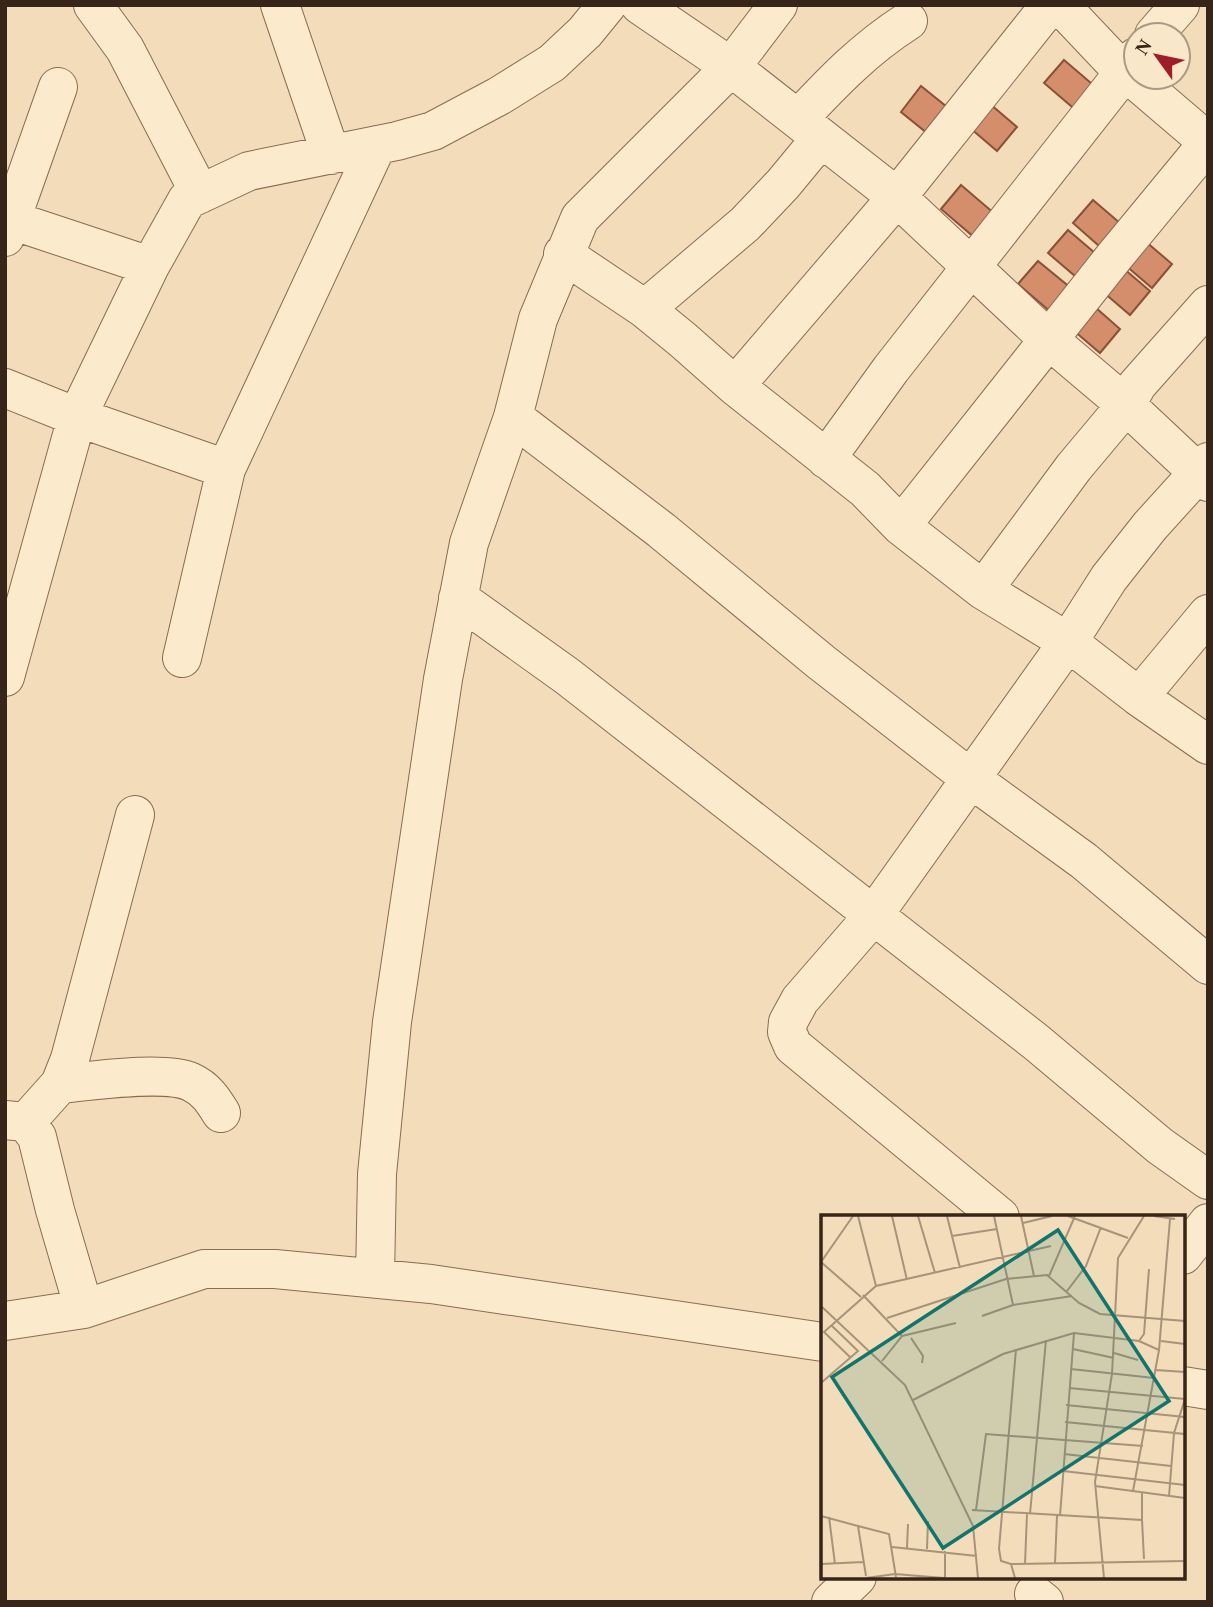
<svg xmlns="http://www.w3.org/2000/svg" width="1213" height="1607" viewBox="0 0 1213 1607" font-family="'Times New Roman',serif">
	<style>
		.building { fill: #d48e6c; stroke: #8b5136; stroke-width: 2 }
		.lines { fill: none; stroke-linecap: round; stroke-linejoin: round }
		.minor-casing { stroke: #8a6b53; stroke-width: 40 }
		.minor { stroke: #fceacd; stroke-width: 38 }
		.inset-road { fill: none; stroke: #a7937a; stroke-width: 2 }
		.view { fill: #0f766e; fill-opacity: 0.15; stroke: #0f766e; stroke-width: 3.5 }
		.inset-edge { fill: none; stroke: #372519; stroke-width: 3.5 }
	</style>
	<rect width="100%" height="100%" fill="#f2dcba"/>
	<!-- building -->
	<path class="building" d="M1064 60 1098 89 1078 112 1044 83Z
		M921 86 947 107 927 133 901 112Z
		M983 98 1017 127 997 151 963 122Z
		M961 185 995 214 975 238 941 209Z
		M1093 200 1127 229 1107 253 1073 223Z
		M1068 230 1102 259 1082 282 1048 253Z
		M1138 235 1172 264 1152 288 1118 259Z
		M1038 261 1072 289 1052 313 1018 284Z
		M1116 262 1150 291 1130 315 1096 286Z
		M1087 300 1120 329 1100 353 1066 324Z"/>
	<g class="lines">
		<defs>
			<path id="minor" d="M93 5 125 49 200 194
				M280 5 331 155
				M640 5 731 67 897 197 1048 339 1126 405 1208 482
				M1060 5 1112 60 1208 142
				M1154 35 1180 5
				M798 119C833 82 864 49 908 21
				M5 218 150 266
				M5 237 58 87
				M563 254 645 309 683 340 735 386 865 489 901 526 983 590 1068 642 1139 697 1208 745
				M645 309 745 224 783 184 821 138
				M735 386 897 197 1050 5
				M5 388 77 417 226 469
				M513 417 661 530 821 662 970 778 1084 861 1208 965
				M826 459 891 369 1136 57
				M901 526 1114 257 1208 143
				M983 590 1074 467 1126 405 1137 385 1208 305
				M458 598 567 676 1036 1042 1160 1146 1208 1180
				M182 658 226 469 377 145
				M5 677 77 417 150 266 187 200 249 171 397 141 433 131 499 96 552 63 585 32 607 5
				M1139 697 1208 614
				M60 1084C91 1081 165 1070 191 1082 206 1089 213 1100 221 1113
				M5 1120 26 1122 37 1137 55 1210 84 1309
				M26 1122 60 1084 70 1059 135 815
				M1000 1217 793 1046 787 1032 788 1022 800 1000 873 916 1068 642 1109 578 1150 526 1208 462
				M1183 1255 1208 1223
				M375 1278 377 1174 392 1022 443 679 469 543 513 417 538 319 580 218 731 67 778 5
				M5 1321 84 1309 204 1269H275L431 1284 823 1342
				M1183 1386 1208 1390
				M1034 1594 1044 1602
				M831 1602 857 1577"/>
		</defs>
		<!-- minor casing -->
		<use href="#minor" class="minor-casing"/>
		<!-- minor -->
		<use href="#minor" class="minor"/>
	</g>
	<!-- overview -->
	<g transform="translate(821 1215)">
		<rect width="364" height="364" fill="#f2dcba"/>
		<path class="inset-road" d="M37 1 55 71M71 1 86 65M97 1 114 58M126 1 139 53M173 1 192 90M200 1 213 61M247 1 307 23M333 1 354 4M202 8 231 1M131 21 176 14M0 47 32 1M0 47 40 82M228 61 254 1M246 76 265 51 280 12M42 80 81 121 61 146M0 91 84 170 152 311 157 363M161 101 192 90 251 81M66 103 185 64 226 60 258 88 279 99 364 106M81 121 135 108M90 123 102 141 101 148M318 126 323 119 328 54M340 126 364 129M252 134 293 143M293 138 317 145M30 143 3 117 55 71 230 31M250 154 333 163M335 155 364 157M0 168 37 136 10 110M248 173 364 184M92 185 182 139 253 118 318 126 338 135M245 190 364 202M244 207 364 219M243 239 350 251M242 256 364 270M274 271 364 283M312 276 338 135 349 4M321 278V305M348 281 353 218 364 184M151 295 321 305 323 344M155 295 165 219 322 231M209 299 225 125M0 301 37 311 45 361M239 301 253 118M8 302 14 349M37 311 68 319 75 362M71 332 156 341M86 333 87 309M106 334 107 306M124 336V363M234 348 236 301M0 349 42 347M190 349 180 346 178 334 195 134M204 349 206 299M45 363 74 359 123 363M194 363 190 349 364 346M283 363 274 267 291 159 297 43 323 1"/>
		<path class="view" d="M237 15 348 186 122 333 11 162Z"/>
		<rect width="364" height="364" class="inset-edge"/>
	</g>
	<!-- border -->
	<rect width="1213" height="1607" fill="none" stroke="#372519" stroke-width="14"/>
	<!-- north arrow -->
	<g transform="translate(1157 56) rotate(303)"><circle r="33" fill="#f9e7ca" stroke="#ab9983" stroke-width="2"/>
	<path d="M0-5L12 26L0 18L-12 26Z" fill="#9e1d29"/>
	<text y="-10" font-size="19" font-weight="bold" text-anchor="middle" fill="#372519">N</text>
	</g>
</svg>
